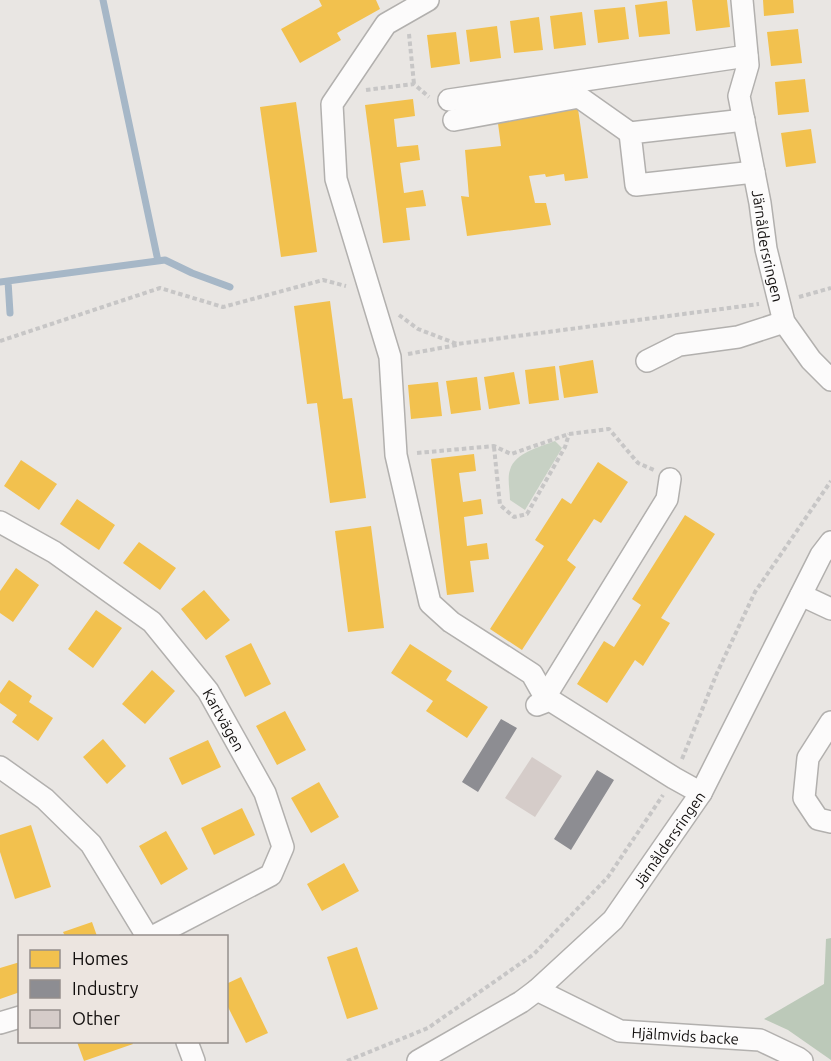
<svg xmlns="http://www.w3.org/2000/svg" width="831" height="1061" viewBox="0 0 831 1061" font-family="Ubuntu,sans-serif">
	<style>
		.green { fill: #c7d1c4 }
		.forest { fill: #bcc9b9 }
		.homes { fill: #f2c14e }
		.industry { fill: #8d8d92 }
		.lines { fill: none; stroke-linecap: round; stroke-linejoin: round }
		.stream { stroke: #a6b7c7; stroke-width: 7 }
		.building { fill: #d5ccc9 }
		.minor-casing { stroke: #b2b0ae; stroke-width: 24 }
		.path { stroke: #c7c6c6; stroke-width: 4; stroke-dasharray: 4.5 3; stroke-linecap: butt }
		.minor { stroke: #fcfbfb; stroke-width: 21 }
		.labels { text-anchor: middle; dominant-baseline: central; stroke-width: 6; stroke-linejoin: round; paint-order: stroke }
		.street-label { font-size: 15px; fill: #120f0e; stroke: #ece5e0 }
	</style>
	<rect width="100%" height="100%" fill="#e9e6e3"/>
	<!-- green -->
	<path class="green" d="M555 441 562 448 525 510 510 500C510 491 507 478 510 470 515 452 541 447 555 441Z"/>
	<!-- forest -->
	<path class="forest" d="M831 938V1060L788 1030 764 1019 824 984 826 939Z"/>
	<!-- homes -->
	<path class="homes" d="M319 0H376L380 9 337 33 341 40 300 63 281 29 322 6Z
		M692 0H727L730 27 696 31Z
		M763 0H793L794 13 764 16Z
		M667 1 670 34 639 37 635 5Z
		M625 7 629 39 598 43 594 10Z
		M582 12 586 45 554 49 550 16Z
		M539 17 543 50 514 53 510 21Z
		M497 26 501 58 470 62 466 30Z
		M798 29 802 63 771 66 767 32Z
		M456 32 460 64 431 68 427 35Z
		M805 79 809 112 778 115 775 82Z
		M413 99 415 116 394 119 397 147 418 145 420 160 400 163 404 193 423 190 426 206 406 208 410 240 383 243 365 105Z
		M296 102 317 252 281 257 260 107Z
		M577 102 588 178 565 181 564 174 546 177 545 174 529 176 535 203H546L551 225 467 236 461 196 469 197 465 150 501 146 497 116Z
		M811 129 816 163 786 167 781 133Z
		M330 301 343 399 352 398 366 498 330 503 317 403 307 404 294 306Z
		M593 360 598 393 564 398 559 366Z
		M555 366 559 400 529 404 525 370Z
		M514 372 520 404 489 409 484 377Z
		M477 377 481 410 451 414 446 381Z
		M438 382 442 416 411 419 408 385Z
		M474 454 476 471 459 473 463 502 481 499 483 514 464 517 467 546 487 543 489 559 470 561 474 592 447 595 431 459Z
		M21 460 57 484 39 510 4 486Z
		M598 462 628 482 601 523 594 519 567 560 576 567 522 650 490 629 544 546 535 540 562 498 571 504Z
		M77 499 115 525 99 550 60 524Z
		M685 515 715 534 661 618 670 623 643 666 635 660 607 703 577 684 604 641 614 647 641 605 632 599Z
		M371 526 384 628 348 632 335 531Z
		M139 542 176 568 160 590 123 563Z
		M16 568 39 585 13 622 0 613V591Z
		M204 590 230 620 206 640 181 609Z
		M96 610 122 628 93 668 68 649Z
		M251 643 271 684 245 697 225 656Z
		M410 644 452 671 446 680 488 707 467 738 426 711 433 701 391 673Z
		M152 670 175 691 145 724 122 704Z
		M9 680 32 696 29 702 53 718 38 741 12 722 17 715 0 703V693Z
		M285 711 306 750 277 765 256 726Z
		M103 739 126 766 107 784 83 757Z
		M208 740 221 767 182 785 169 758Z
		M319 782 339 817 311 833 291 798Z
		M242 808 255 835 214 855 201 828Z
		M31 825 51 887 15 899 0 852V835Z
		M166 831 188 869 161 885 139 846Z
		M344 863 359 891 322 911 307 884Z
		M92 922 97 936H65L63 932Z
		M357 947 378 1009 347 1019 327 957Z
		M20 962V992L0 999V968Z
		M241 977 268 1033 246 1043 226 1003V984Z
		M77 1042H132L133 1044 84 1061Z"/>
	<!-- industry -->
	<path class="industry" d="M501 719 517 728 478 792 462 782Z
		M597 770 614 780 571 850 554 839Z"/>
	<g class="lines">
		<!-- stream -->
		<path class="stream" d="M103 0 158 261
			M8 281 10 313
			M0 282 165 260 192 273 230 287"/>
	</g>
	<!-- building -->
	<path class="building" d="M532 757 562 776 535 817 505 798Z"/>
	<g class="lines">
		<defs>
			<g id="minor">
				<path d="M428 0 386 24 332 104 336 179 390 357 396 455 430 603 451 622 532 674 545 697 550 700"/>
				<path id="s1" d="M742 0 748 65 739 96 760 203 766 249 784 322 811 360 831 380"/>
				<path d="M449 100 747 56"/>
				<path d="M454 120 579 97 630 133"/>
				<path d="M744 120 630 133 636 185 754 172"/>
				<path d="M647 361 679 345 738 337 784 322"/>
				<path id="s2" d="M0 522 54 552 152 622 208 691 265 793 283 847 271 875 154 936"/>
				<path d="M801 595 831 609"/>
				<path d="M545 697 667 499 670 479"/>
				<path d="M537 705 550 700 674 778 701 793"/>
				<path d="M831 722 808 758 804 798 818 819 831 822"/>
				<path d="M0 767 45 799 91 844 147 936"/>
				<path id="s3" d="M537 990 620 1031 760 1040 798 1058 802 1061"/>
				<path d="M0 1023 20 1017"/>
				<path d="M187 1042 194 1061"/>
				<path id="s4" d="M418 1061 521 1002 537 990 613 920 701 793 821 555 831 542"/>
			</g>
		</defs>
		<!-- minor casing -->
		<use href="#minor" class="minor-casing"/>
		<!-- path -->
		<path class="path" d="M409 34 414 84
			M366 90 414 84 429 97
			M799 297 831 288
			M399 315 418 329 457 344 759 304
			M0 341 160 288 223 307 323 280 346 286
			M408 354 457 345
			M494 447 500 505 514 517 527 514 565 447 569 434
			M417 453 494 446 511 454 569 434 609 429 638 463 654 470
			M682 759 717 673 755 592 831 481
			M347 1061 428 1028 534 954 608 877 663 795"/>
		<!-- minor -->
		<use href="#minor" class="minor"/>
	</g>
	<g class="labels">
		<!-- street labels -->
		<g class="street-label">
			<text stroke="none"><textPath href="#s1" startOffset="250">Järnåldersringen</textPath></text>
			<text stroke="none"><textPath href="#s2" startOffset="304">Kartvägen</textPath></text>
			<text stroke="none"><textPath href="#s4" startOffset="340">Järnåldersringen</textPath></text>
			<text stroke="none"><textPath href="#s3" startOffset="158">Hjälmvids backe</textPath></text>
		</g>
	</g>
	<!-- legend -->
	<rect x="18" y="935" width="210" height="108" fill="#ece5e0" stroke="#958f8c" stroke-width="1.5"/>
	<rect x="30" y="950" width="30" height="18" fill="#f2c14e" stroke="#958f8c" stroke-width="1.5"/>
	<text x="72" y="965" font-size="18" fill="#120f0e">Homes</text>
	<rect x="30" y="980" width="30" height="18" fill="#8d8d92" stroke="#958f8c" stroke-width="1.5"/>
	<text x="72" y="995" font-size="18" fill="#120f0e">Industry</text>
	<rect x="30" y="1010" width="30" height="18" fill="#d5ccc9" stroke="#958f8c" stroke-width="1.5"/>
	<text x="72" y="1025" font-size="18" fill="#120f0e">Other</text>
</svg>
